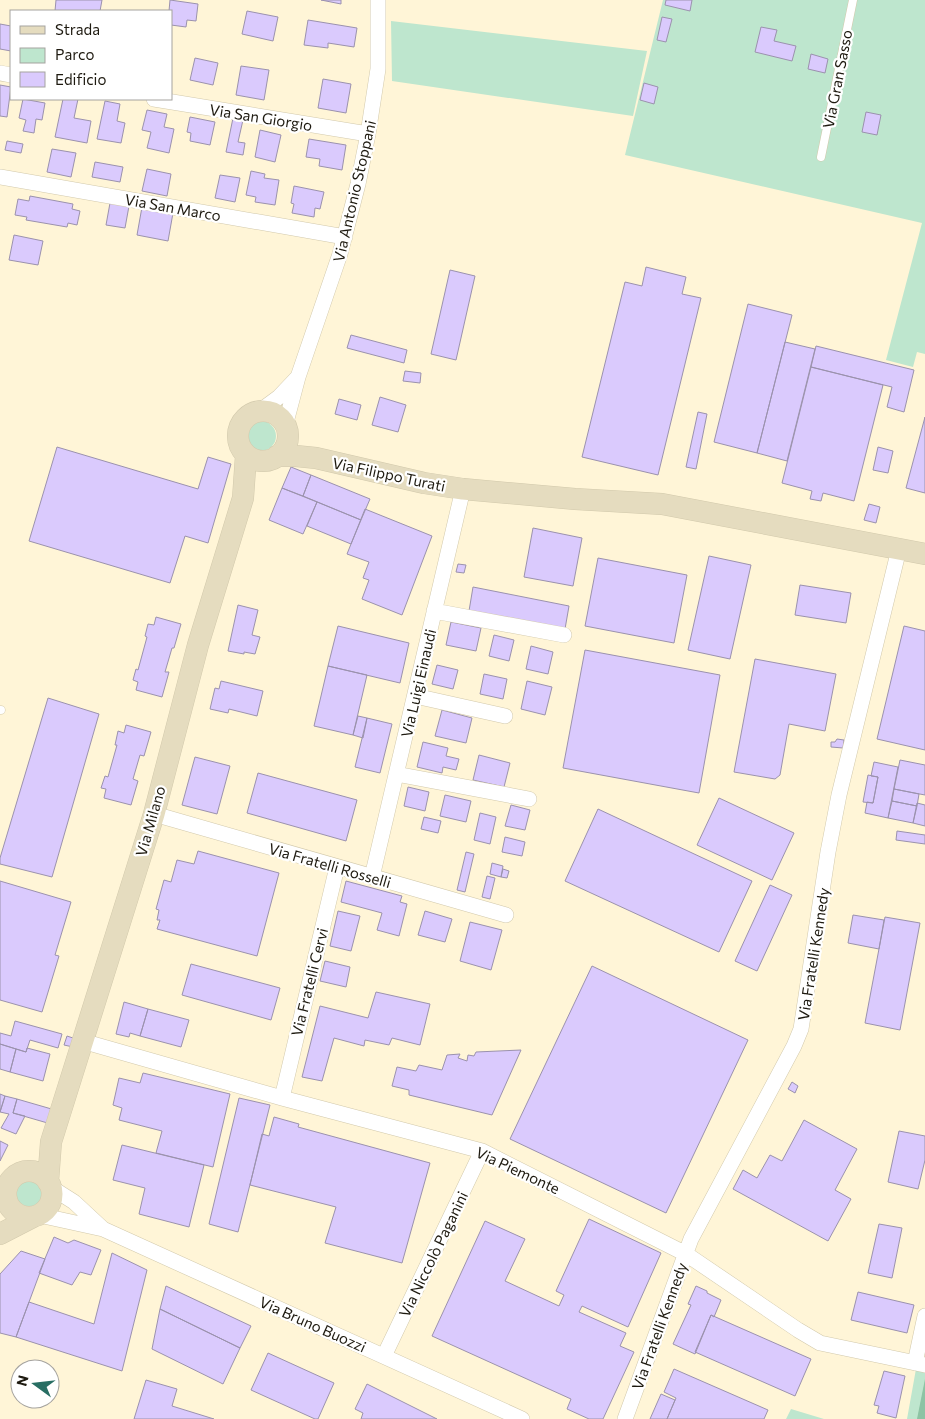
<svg xmlns="http://www.w3.org/2000/svg" width="925" height="1419" viewBox="0 0 925 1419" font-family="Commissioner,sans-serif">
	<style>
		.green { fill: #bee6ce }
		.forest { fill: #8dc3a4 }
		.building { fill: #dacafd; stroke: #9b92ad }
		.lines { fill: none; stroke-linecap: round; stroke-linejoin: round }
		.lane-casing { stroke: #d2c9ac; stroke-width: 9 }
		.street-casing { stroke: #d2c9ac; stroke-width: 16 }
		.secondary-casing { stroke: #d2c9ac; stroke-width: 22 }
		.lane { stroke: #fff; stroke-width: 8 }
		.street { stroke: #fff; stroke-width: 15 }
		.secondary { stroke: #e5dcbf; stroke-width: 21 }
		.labels { text-anchor: middle; dominant-baseline: central; stroke-width: 4.5; stroke-linejoin: round; paint-order: stroke }
		.street-label { font-size: 15px; fill: #1e1a10; stroke: #fff }
	</style>
	<rect width="100%" height="100%" fill="#fff5d7"/>
	<!-- green -->
	<path class="green" d="M663 0H925V354L917 352 913 367 886 360 922 223 625 155Z
		M391 21 647 51 633 116 392 81Z
		M246 436a15 15 0 1 1 30 0a15 15 0 1 1-30 0Z
		M14 1194a14 14 0 1 1 28 0a14 14 0 1 1-28 0Z
		M916 1369 925 1371V1419H907Z
		M791 1409 824 1419H786Z"/>
	<!-- forest -->
	<path class="forest" d="M925 1379V1419H917Z"/>
	<!-- building -->
	<path class="building" d="M56 0H102L100 11H55Z
		M170 0 198 4 196 21 187 20 186 27 171 25V11H169Z
		M321 0H341V4Z
		M666 0H692L690 11 665 5Z
		M247 11 278 17 273 41 242 34Z
		M662 17 672 19 666 42 657 40Z
		M308 20 357 28 354 47 328 43V48L304 45Z
		M0 24 11 26V51L0 49Z
		M761 27 777 30 774 41 796 46 792 61 755 52Z
		M811 54 828 59 825 73 808 69Z
		M195 58 218 63 213 85 190 80Z
		M241 66 269 70 264 100 236 95Z
		M323 79 351 84 346 113 318 108Z
		M644 83 658 87 654 104 640 100Z
		M0 85 11 87 7 117 0 116Z
		M23 99 45 103 42 120 36 119 34 133 23 131 26 120 19 118Z
		M63 99H78L74 118 91 121 87 143 55 137Z
		M105 101 120 104 117 121 125 123 121 143 97 139Z
		M147 110 167 114 164 127 174 129 169 153 147 148 151 132 142 130Z
		M866 112 881 115 877 135 862 132Z
		M190 117 215 122 210 145 190 141 191 133 187 132Z
		M233 118 243 120 238 142 245 143 243 155 226 152Z
		M260 130 281 135 275 162 255 157Z
		M309 139 346 145 342 170 319 166 320 159 306 157Z
		M7 141 23 144 21 153 5 150Z
		M52 149 76 153 71 177 47 172Z
		M95 162 123 167 120 182 92 177Z
		M147 169 171 174 167 196 142 191Z
		M251 171 265 174 264 178 279 180 275 205 255 202 256 197 246 195Z
		M220 175 240 178 235 202 215 198Z
		M294 186 324 192 320 209 315 208 314 217 292 213 294 204 291 203Z
		M30 196 73 204 72 209 80 211 77 225 68 223 67 227 26 220 27 217 15 215 18 199 29 201Z
		M110 203 129 206 125 228 106 225Z
		M142 207 173 213 168 241 137 235Z
		M14 235 43 241 38 265 9 260Z
		M646 267 686 277 682 294 701 298 658 475 582 457 625 282 642 286Z
		M450 270 475 276 456 360 431 354Z
		M748 304 792 315 757 453 714 442Z
		M351 335 407 350 404 363 347 348Z
		M785 342 815 349 787 461 757 453Z
		M816 346 914 370 904 412 887 407 892 387 811 367Z
		M811 367 883 385 854 501 823 493 821 501 810 499 812 491 782 483Z
		M405 371 421 373 420 383 403 381Z
		M380 397 406 405 398 432 372 425Z
		M339 399 361 405 357 420 335 414Z
		M698 412 707 414 696 469 686 467Z
		M925 417V493L906 488Z
		M57 447 198 489 208 457 231 464 208 543 185 536 170 583 29 541Z
		M878 447 893 451 888 473 873 470Z
		M291 467 311 475 303 496 282 488Z
		M311 475 370 499 361 520 303 496Z
		M282 488 317 502 303 534 269 520Z
		M317 502 361 520 351 544 307 526Z
		M869 504 880 507 876 523 864 520Z
		M365 509 432 536 402 615 362 599 369 580 363 578 369 562 347 554Z
		M533 528 582 538 573 586 524 577Z
		M709 556 751 565 730 659 688 650Z
		M598 558 687 575 674 643 585 626Z
		M458 564 466 565 464 573 456 572Z
		M800 585 851 593 846 623 795 615Z
		M473 587 569 606 565 629 469 611Z
		M238 605 258 610 252 635 260 637 255 654 244 652V654L228 651Z
		M156 617 181 624 174 648H172L165 672H169L162 697 136 690 138 682 133 680 136 669 138 670 147 637 145 636 148 624 154 625Z
		M451 622 481 628 476 651 446 645Z
		M338 626 409 643 400 683 328 666Z
		M904 626 925 631V750L877 739Z
		M494 635 514 640 509 661 489 656Z
		M531 646 553 652 548 674 526 669Z
		M585 650 720 675 699 793 563 768Z
		M755 659 836 674 825 731 789 724 780 775 775 779 734 772Z
		M437 665 458 670 453 689 432 684Z
		M328 666 367 675 353 735 314 726Z
		M484 674 507 679 503 699 480 694Z
		M221 681 263 691 257 716 229 709 228 713 210 709 215 688 219 689Z
		M527 681 552 687 545 715 521 709Z
		M48 698 99 714 52 877 0 864V858Z
		M442 710 472 718 466 743 435 736Z
		M358 716 367 718 363 738 353 735Z
		M367 718 392 724 380 773 355 767Z
		M126 725 151 732 144 756 140 755 133 779 138 781 131 805 104 798 106 789 101 788 105 776 108 777 117 745H115L118 731 124 733Z
		M837 739 844 740 843 748 831 747V742H835Z
		M423 742 448 748 446 756 459 759 456 770 443 767 442 773 417 767Z
		M479 755 510 763 504 787 473 780Z
		M195 757 230 766 217 814 182 805Z
		M900 760 925 765V795L894 789Z
		M874 762 898 767 888 818 865 813 867 802 873 803 878 777 871 776Z
		M258 773 357 800 346 841 247 813Z
		M868 775 878 777 873 803 863 802Z
		M408 787 429 792 425 811 404 806Z
		M894 789 919 794 917 806 892 801Z
		M445 795 471 801 466 822 440 816Z
		M719 798 794 833 772 880 697 845Z
		M892 801 917 806 913 823 888 818Z
		M917 803 925 805V826L913 823Z
		M511 805 530 810 525 830 505 826Z
		M598 809 752 881 719 952 565 881Z
		M480 813 496 817 490 844 474 840Z
		M424 817 441 821 438 833 421 829Z
		M897 831 925 835V844L896 840Z
		M505 837 525 842 522 856 502 852Z
		M198 851 279 873 257 956 157 929 160 920H157L159 910 156 909 164 880 171 882 177 860 194 864Z
		M466 852 474 854 465 892 457 890Z
		M492 863 503 866 501 877 490 874Z
		M503 869 509 871 507 878 501 877Z
		M487 876 495 878 490 899 482 897Z
		M0 881 71 902 55 955 59 956 42 1012 0 1000Z
		M346 881 402 896 400 902 407 904 399 936 377 930 382 913 341 902Z
		M770 885 792 895 757 971 735 961Z
		M338 911 360 916 351 951 330 946Z
		M425 911 452 919 445 942 418 935Z
		M853 915 884 920 879 949 848 943Z
		M885 917 920 923 900 1030 865 1023Z
		M470 922 502 930 491 970 460 961Z
		M325 961 350 967 346 987 320 981Z
		M191 964 280 988 271 1020 182 995Z
		M592 966 748 1040 666 1213 510 1139Z
		M376 992 430 1004 420 1045 392 1038 389 1045 365 1040 364 1046 334 1038 322 1081 302 1077 320 1006 368 1018Z
		M124 1002 148 1009 140 1036 130 1033 129 1037 116 1034Z
		M148 1009 189 1020 181 1047 140 1036Z
		M15 1021 62 1034 58 1048 30 1040 26 1052 0 1044V1033L11 1036Z
		M67 1036 76 1039 73 1047 64 1045Z
		M0 1044 16 1049 10 1072 0 1069Z
		M27 1048 50 1054 43 1081 10 1072 16 1049 26 1052Z
		M521 1050 492 1115 409 1095V1090L392 1086 397 1067 416 1071 419 1065 442 1070 447 1055 460 1054 458 1058 467 1061 468 1055 474 1056 476 1052Z
		M143 1073 230 1094 213 1167 156 1153 162 1131 119 1120 122 1108 113 1105 119 1078 140 1083Z
		M792 1082 798 1086 795 1093 788 1089Z
		M0 1094 5 1096 0 1112Z
		M5 1096 17 1099 13 1113 25 1116 16 1134 1 1128 9 1114 0 1112Z
		M239 1098 270 1105 238 1232 209 1224Z
		M17 1099 55 1110 51 1124 13 1113Z
		M274 1117 299 1124 298 1127 430 1163 402 1263 325 1243 336 1207 250 1185 262 1134 269 1136Z
		M804 1120 857 1149 835 1190 851 1199 828 1241 733 1189 743 1170 757 1178 770 1155 782 1161Z
		M899 1131 925 1136V1160L918 1189 888 1182Z
		M0 1141 8 1145 0 1161Z
		M122 1145 204 1165 189 1227 139 1214 145 1188 113 1180Z
		M589 1219 661 1253 628 1327 582 1306 579 1312 626 1333 620 1346 634 1352 603 1419H589L567 1409 571 1399 432 1336 485 1221 525 1239 505 1281 559 1306 564 1295 556 1291Z
		M879 1224 902 1228 892 1278 868 1273Z
		M54 1237 68 1243 74 1240 101 1250 91 1275 80 1272 72 1285 39 1273Z
		M21 1251 45 1259 16 1337 0 1333V1274Z
		M112 1253 147 1270 122 1371 16 1337 29 1302 94 1324Z
		M166 1286 251 1326 240 1348 160 1309Z
		M696 1286 707 1291V1293L721 1300 714 1317 711 1315 695 1354 673 1344 691 1305 688 1304Z
		M858 1292 914 1305 907 1333 851 1320Z
		M160 1309 240 1348 223 1384 152 1349Z
		M711 1315 811 1359 795 1396 695 1352Z
		M268 1353 334 1383 318 1419H315L251 1390Z
		M674 1369 768 1410 764 1419H667L676 1398 664 1392Z
		M884 1371 905 1376 896 1418 877 1413 879 1406 874 1405Z
		M146 1380 177 1389 172 1406 214 1419H134Z
		M367 1384 437 1419H361L363 1413 355 1409Z
		M661 1394 675 1400 667 1419H650Z"/>
	<g class="lines">
		<defs>
			<path id="lane" d="M821 157 853 0
				M0 710H1"/>
			<path id="street" d="M0 73 11 75
				M154 99 368 134
				M0 177 345 237
				M260 411 279 397 297 378
				M285 426 298 377 340 254 358 184 368 134 378 69V0
				M434 611 564 635
				M415 696 505 716
				M396 774 529 799
				M154 814 506 915
				M372 877 463 489
				M82 1041 282 1098 482 1151 686 1254 798 1330 820 1343 925 1365
				M282 1098 337 867
				M52 1188 74 1202 102 1228
				M39 1215 103 1229 522 1419
				M384 1356 482 1151
				M915 1363 925 1316
				M625 1419 691 1239 794 1046 801 1029 828 852 839 795 899 549"/>
			<path id="secondary" d="M238 436a25 25 0 1 1 50 0a25 25 0 1 1-50 0Z
				M277 456H296L316 458 424 483 463 489 575 499 662 504 925 554
				M6 1194a23 23 0 1 1 46 0a23 23 0 1 1-46 0Z
				M48 1182 51 1142 154 814 198 645 243 498 246 455
				M0 1234 33 1217"/>
		</defs>
		<!-- lane casing -->
		<use href="#lane" class="lane-casing"/>
		<!-- street casing -->
		<use href="#street" class="street-casing"/>
		<!-- secondary casing -->
		<use href="#secondary" class="secondary-casing"/>
		<!-- lane -->
		<use href="#lane" class="lane"/>
		<!-- street -->
		<use href="#street" class="street"/>
		<!-- secondary -->
		<use href="#secondary" class="secondary"/>
	</g>
	<g class="labels">
		<!-- street labels -->
		<g class="street-label">
			<text transform="translate(837 79) rotate(-79)">Via Gran Sasso</text>
			<text transform="translate(261 117) rotate(9)">Via San Giorgio</text>
			<text transform="translate(354 191) rotate(-77)">Via Antonio Stoppani</text>
			<text transform="translate(173 207) rotate(10)">Via San Marco</text>
			<text transform="translate(389 474) rotate(12)">Via Filippo Turati</text>
			<text transform="translate(418 683) rotate(-77)">Via Luigi Einaudi</text>
			<text transform="translate(150 821) rotate(-74)">Via Milano</text>
			<text transform="translate(330 865) rotate(16)">Via Fratelli Rosselli</text>
			<text transform="translate(813 954) rotate(-81)">Via Fratelli Kennedy</text>
			<text transform="translate(309 982) rotate(-76)">Via Fratelli Cervi</text>
			<text transform="translate(518 1170) rotate(25)">Via Piemonte</text>
			<text transform="translate(433 1254) rotate(-64)">Via Niccolò Paganini</text>
			<text transform="translate(313 1324) rotate(24)">Via Bruno Buozzi</text>
			<text transform="translate(659 1326) rotate(-70)">Via Fratelli Kennedy</text>
		</g>
	</g>
	<!-- legend -->
	<rect x="10" y="10" width="162" height="90" fill="#ffffff" stroke="#a5a39f"/>
	<rect x="20" y="26" width="25" height="8" fill="#e5dcbf" stroke="#a5a39f"/>
	<text x="55" y="35" font-size="15" fill="#1e1a10">Strada</text>
	<rect x="20" y="48" width="25" height="15" fill="#bee6ce" stroke="#a5a39f"/>
	<text x="55" y="60" font-size="15" fill="#1e1a10">Parco</text>
	<rect x="20" y="72" width="25" height="15" fill="#dacafd" stroke="#a5a39f"/>
	<text x="55" y="85" font-size="15" fill="#1e1a10">Edificio</text>
	<!-- north arrow -->
	<g transform="translate(35 1384) rotate(285)"><circle r="24" fill="#ffffff" stroke="#a5a39f"/>
	<path d="M0-4L9 19L0 12L-9 19Z" fill="#286e63"/>
	<text y="-8" font-size="14" font-weight="bold" text-anchor="middle" fill="#1e1a10">N</text>
	</g>
</svg>
